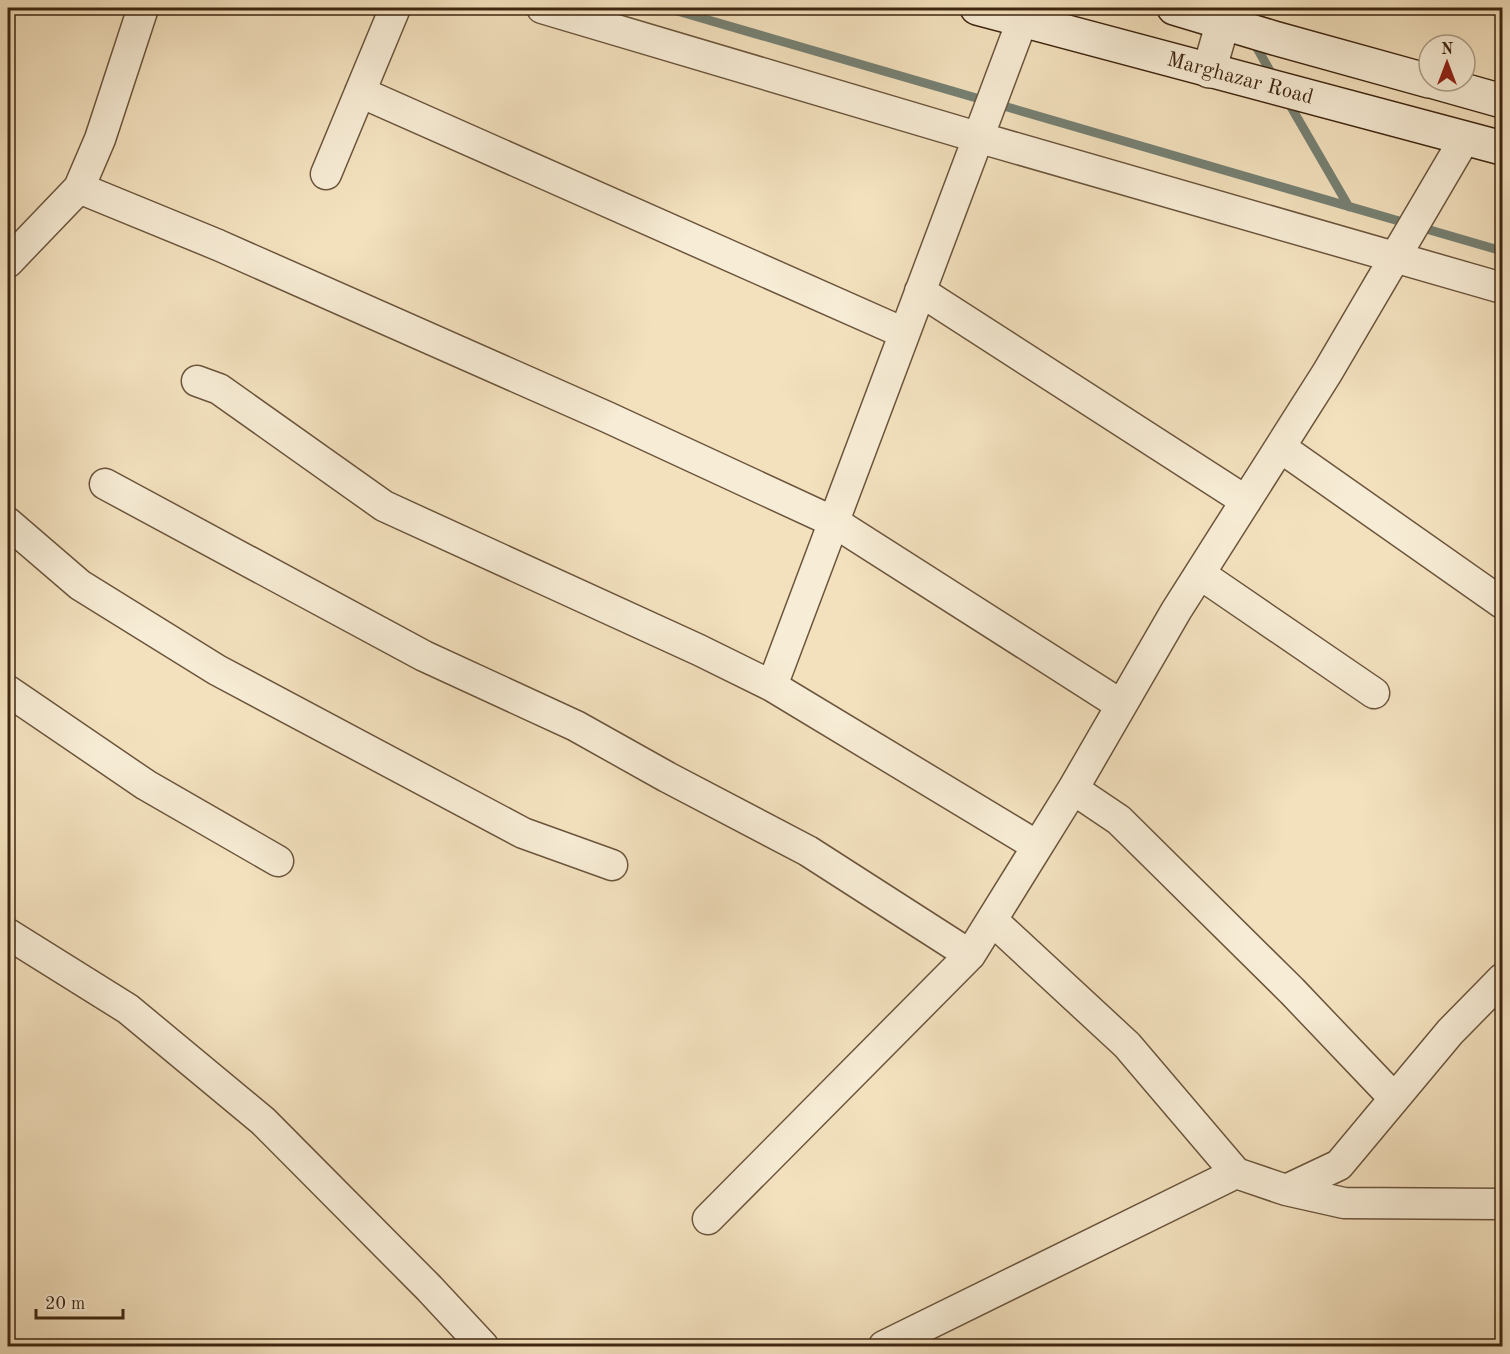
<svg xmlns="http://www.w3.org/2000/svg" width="1510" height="1354" viewBox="0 0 1510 1354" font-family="'Old Standard TT',serif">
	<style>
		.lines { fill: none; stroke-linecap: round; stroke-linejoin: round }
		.stream { stroke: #768174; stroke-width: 9 }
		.minor-casing { stroke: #6b553c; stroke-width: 33 }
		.tertiary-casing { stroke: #6b553c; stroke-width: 36 }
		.secondary-casing { stroke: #3e2610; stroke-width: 36 }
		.minor { stroke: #f7ecd5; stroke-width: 30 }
		.tertiary { stroke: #f7ecd5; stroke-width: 33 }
		.secondary { stroke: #f7ecd5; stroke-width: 33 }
		.labels { text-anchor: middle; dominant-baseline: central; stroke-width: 5; stroke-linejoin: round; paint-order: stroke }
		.street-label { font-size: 21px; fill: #3e2610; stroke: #f7ecd5 }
	</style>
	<rect width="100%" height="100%" fill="#f3e1be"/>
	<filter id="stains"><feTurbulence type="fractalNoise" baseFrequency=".00333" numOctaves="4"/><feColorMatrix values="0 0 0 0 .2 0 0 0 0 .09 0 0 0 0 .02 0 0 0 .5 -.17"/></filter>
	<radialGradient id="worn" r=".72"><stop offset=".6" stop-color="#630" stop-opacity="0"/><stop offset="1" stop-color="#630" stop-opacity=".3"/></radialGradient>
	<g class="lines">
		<!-- stream -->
		<path class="stream" d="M667 8 1502 251
			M1253 41 1274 78
			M1287 100 1349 207"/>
		<defs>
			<path id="minor" d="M542 8 977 137 1502 288
				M360 92 904 333
				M326 174 395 8
				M79 188 218 245 607 417 834 522 1121 705
				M8 262 79 188 100 139 143 8
				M920 291 1246 501
				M197 381 219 389 384 506 699 650 772 686 1037 846
				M1280 447 1502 603
				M105 484 424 656 576 726 667 777 808 851 970 955
				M8 523 80 585 217 670 523 833 612 865
				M1200 574 1374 693
				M772 686 1022 21
				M8 691 146 785 278 861
				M1073 789 1119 820 1292 991 1394 1098
				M992 920 1127 1045 1236 1173
				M8 934 128 1009 263 1121 429 1288 483 1346
				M1286 1190 1344 1203 1502 1204
				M708 1219 970 955 1073 789 1176 611 1327 373 1465 138
				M884 1346 1236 1173 1286 1190 1339 1165 1450 1032 1502 979"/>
			<path id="tertiary" d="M1209 71 1223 22 1222 8"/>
			<path id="secondary" d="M977 8 1502 148
				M1174 8 1274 38 1429 81
				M1431 81 1502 101"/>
		</defs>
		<!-- minor casing -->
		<use href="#minor" class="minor-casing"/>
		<!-- tertiary casing -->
		<use href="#tertiary" class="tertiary-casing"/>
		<!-- secondary casing -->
		<use href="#secondary" class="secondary-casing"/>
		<!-- minor -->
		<use href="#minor" class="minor"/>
		<!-- tertiary -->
		<use href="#tertiary" class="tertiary"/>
		<!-- secondary -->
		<use href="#secondary" class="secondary"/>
	</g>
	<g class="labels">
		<!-- street labels -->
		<g class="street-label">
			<text transform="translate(1240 79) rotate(15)">Marghazar Road</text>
		</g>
	</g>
	<!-- margin -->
	<rect width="1510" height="1354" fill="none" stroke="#f3e1be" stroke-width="30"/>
	<rect x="9" y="9" width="1492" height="1336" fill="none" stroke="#3e2610" stroke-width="3"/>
	<rect x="15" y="15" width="1480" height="1324" fill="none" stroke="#3e2610" stroke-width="1.5"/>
	<!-- north arrow -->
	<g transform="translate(1447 63)"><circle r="28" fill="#f7ecd5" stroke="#ad9d86" stroke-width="1.5"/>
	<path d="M0-4.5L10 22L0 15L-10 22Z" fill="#8f2418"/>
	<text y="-9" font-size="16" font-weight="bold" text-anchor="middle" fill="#3e2610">N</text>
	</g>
	<!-- scale -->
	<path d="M36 1309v9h87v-9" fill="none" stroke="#3e2610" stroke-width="3"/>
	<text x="45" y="1309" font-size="18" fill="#3e2610" stroke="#f7ecd5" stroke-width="4.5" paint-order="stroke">20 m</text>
	<rect width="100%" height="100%" filter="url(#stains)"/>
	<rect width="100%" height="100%" fill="url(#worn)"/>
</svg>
